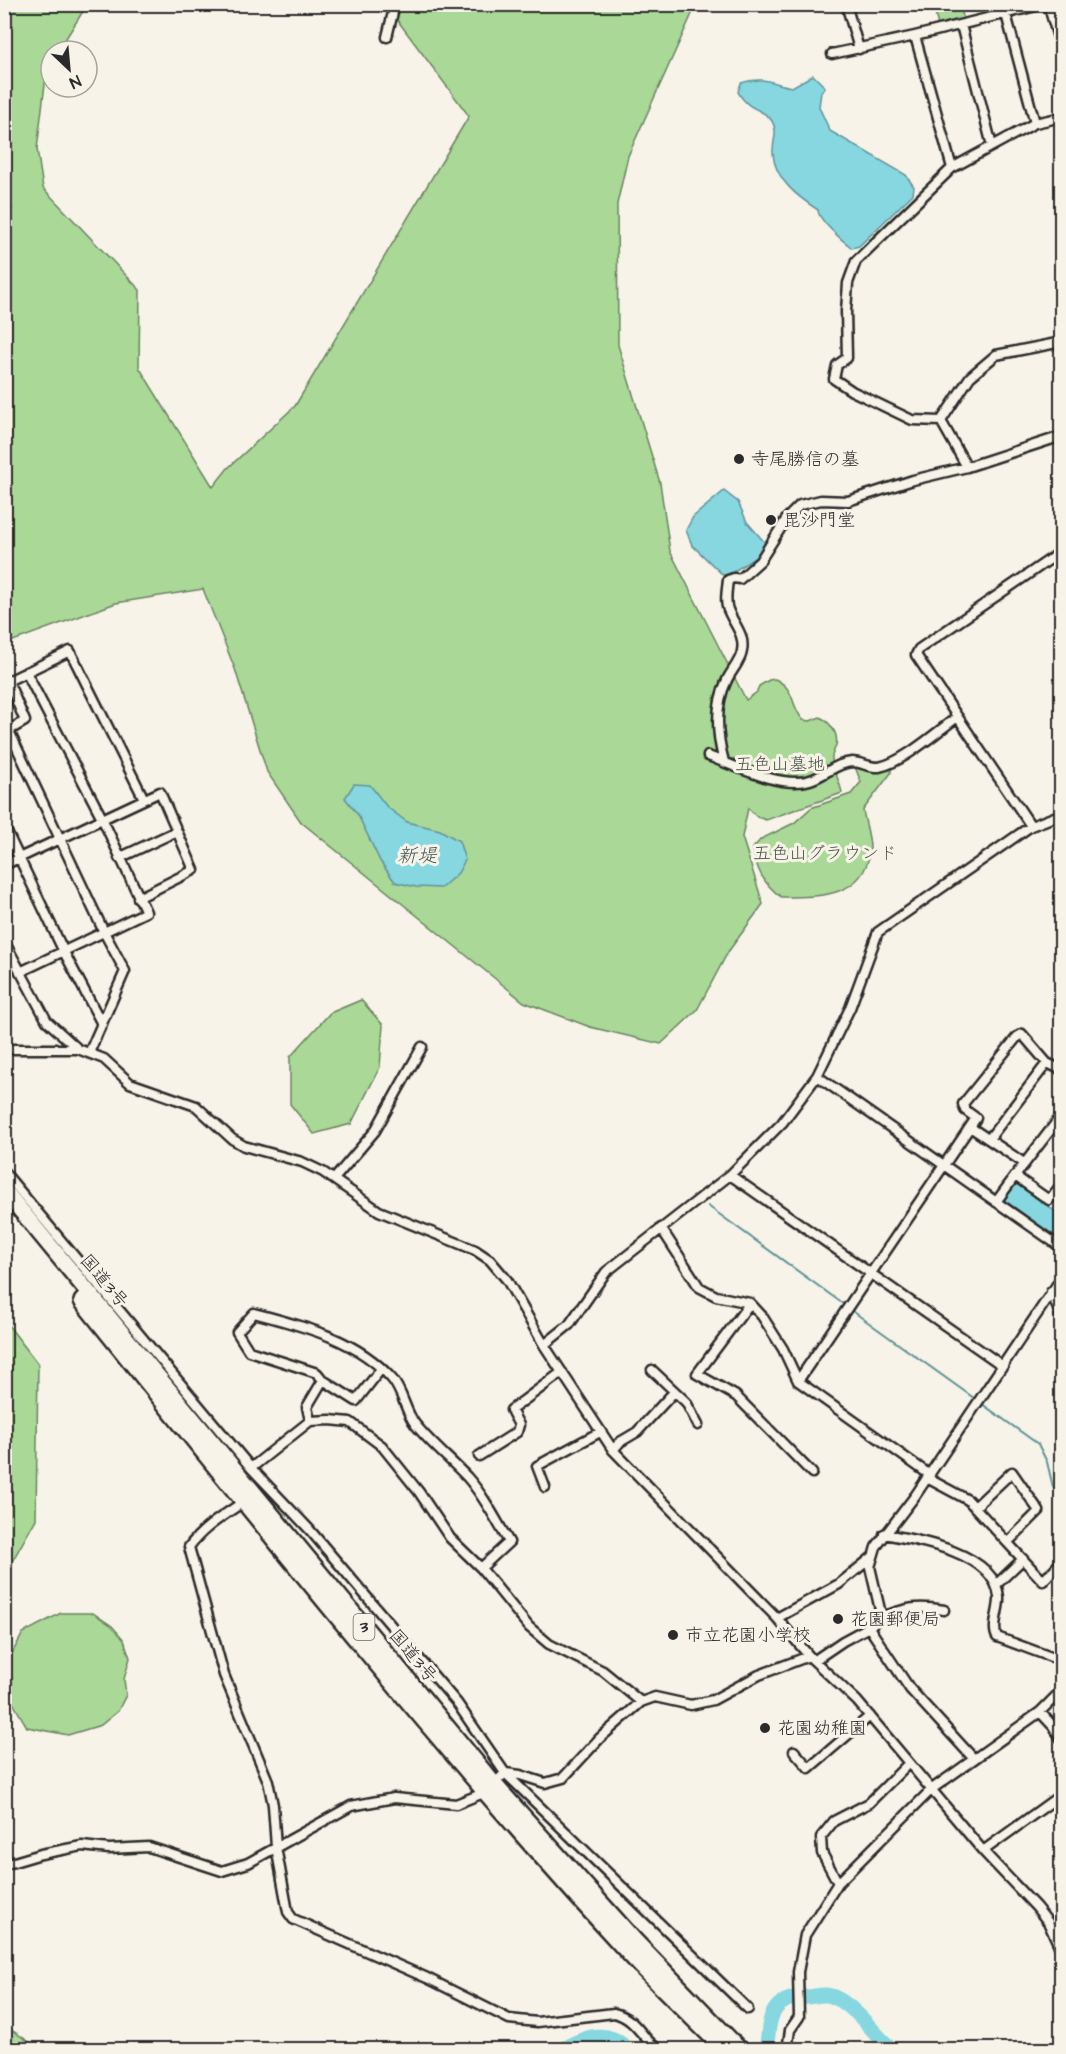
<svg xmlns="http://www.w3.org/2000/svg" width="1066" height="2054" viewBox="0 0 1066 2054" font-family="'Architects Daughter','Klee One',sans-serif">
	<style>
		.green { fill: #a9d897; stroke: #6a8261; stroke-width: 1.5 }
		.water { fill: #86d7e0; stroke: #629298; stroke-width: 1.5 }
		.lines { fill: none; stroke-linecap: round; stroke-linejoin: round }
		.stream { stroke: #629298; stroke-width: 2 }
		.river { stroke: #86d7e0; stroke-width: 15 }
		.street-casing { stroke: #2b2b2b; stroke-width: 13 }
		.highway-casing { stroke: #2b2b2b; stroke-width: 20 }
		.street { stroke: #f7f3e8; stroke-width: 8 }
		.highway { stroke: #f7f3e8; stroke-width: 15 }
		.poi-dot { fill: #2b2b2b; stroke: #f7f3e8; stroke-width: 2 }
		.labels { text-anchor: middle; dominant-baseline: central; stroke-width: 6; stroke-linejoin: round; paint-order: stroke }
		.shield { fill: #f7f3e8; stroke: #686764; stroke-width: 1.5 }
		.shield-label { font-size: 16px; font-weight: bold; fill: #2b2b2b }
		.poi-label { font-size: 18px; fill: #2b2b2b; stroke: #f7f3e8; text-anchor: start }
		.park-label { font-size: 18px; fill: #4a5646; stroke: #f7f3e8 }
		.street-label { font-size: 18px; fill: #2b2b2b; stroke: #f7f3e8 }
		.water-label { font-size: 20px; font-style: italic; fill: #425658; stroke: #f7f3e8 }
	</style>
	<rect width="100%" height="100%" fill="#f7f3e8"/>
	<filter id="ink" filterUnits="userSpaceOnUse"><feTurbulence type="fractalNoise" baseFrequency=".0167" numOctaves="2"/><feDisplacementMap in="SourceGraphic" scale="12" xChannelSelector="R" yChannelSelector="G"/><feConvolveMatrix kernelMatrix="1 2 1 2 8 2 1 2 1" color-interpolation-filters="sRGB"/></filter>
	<g filter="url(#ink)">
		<!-- green -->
		<path class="green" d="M4 5H87L58 51H51V61L47 68 37 149 43 188 140 290 139 367 213 487 228 468 295 406 469 116 386 5H696L628 156 617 204 618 345 660 483 670 551 746 700 757 692 759 686 769 680 775 679C796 689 790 705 803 720L810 721 820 717C830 722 839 734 836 745 835 750 831 754 832 759 833 771 840 781 842 793L766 820 757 817 748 808 742 837 763 904 728 952 697 1010 661 1044 590 1027 524 1002 301 822 267 772 235 669 203 589 116 603 5 644 4 251 9 247 12 207 4 196Z
			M933 5H960L965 24 939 30Z
			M891 761V773L863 810C865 823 871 839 870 851 864 898 818 897 781 897 764 884 756 870 753 848L761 839 794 823 811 808 851 794 861 782 853 762 878 767Z
			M361 1000 383 1025 380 1067 351 1124 314 1134 290 1104V1057L330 1013Z
			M5 1321 38 1364 36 1519 5 1574Z
			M61 1613H93L112 1626 124 1640 130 1658 124 1679 126 1695 118 1711 101 1725 68 1735 27 1727 12 1701 9 1659 23 1633Z
			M4 2025 37 2047 42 2049H5Z"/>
		<!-- water -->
		<path class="water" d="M813 75 825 87 821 92 819 107 830 131 906 175 914 187 913 194 859 246 852 248C843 241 818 220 818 210 798 197 774 179 773 153 772 141 779 133 772 121 764 108 749 112 738 92L741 83C763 76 771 83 792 87Z
			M724 491 738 502 747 522 767 545 756 557 725 577 692 545 686 530 693 517Z
			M354 784 370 785 387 807 407 822 440 830 459 841 465 860 458 873 441 888 416 887 395 882 380 861 358 815 345 798Z
			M1019 1184 1061 1216V1244L1002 1203 1015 1185Z"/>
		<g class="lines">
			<!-- stream -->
			<path class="stream" d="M708 1206 846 1306
				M851 1310 1038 1444 1047 1462 1053 1487 1062 1498"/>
			<!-- river -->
			<path class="river" d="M560 2050C585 2038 606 2026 628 2050
				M767 2050C768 2028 768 2003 794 1998 799 1997 803 1998 808 1997 823 1995 828 1992 843 2002 863 2015 874 2035 893 2050"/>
			<defs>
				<path id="street" d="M846 4 859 49
					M1044 4 915 36 952 168 1035 123 1062 117
					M1048 4 1062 51
					M1006 14 1035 123
					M961 25 992 146
					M387 37 395 4
					M832 54 915 36
					M952 168 856 261 848 283 846 311 847 358 837 365 834 379 852 391 912 420 941 421 967 467
					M941 421 970 377 996 355 1062 342
					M9 731 104 932 125 971 89 1053
					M6 732 25 721 8 681 70 651 144 799
					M708 756C735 766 782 789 810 780 824 776 836 763 852 762 861 762 870 768 879 767 902 763 937 732 956 718
					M724 762C717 736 714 706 727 680 731 671 741 661 742 651 745 635 735 626 729 612 724 603 727 590 728 580L734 578 740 579 760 561 787 518 800 505 821 500 848 501 913 480 967 467 1062 436
					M4 826 64 952 102 1024
					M1031 826 916 655 919 649 1062 551
					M119 858 177 831
					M4 865 160 792 194 870 138 898
					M4 941 47 1021 78 1049 104 1059 130 1083 196 1106 232 1139 244 1146 302 1162 323 1172 379 1211 475 1250 490 1260 507 1280 544 1345 613 1450 777 1618 809 1656 857 1701 983 1851 1036 1907 1048 1922 1062 1952
					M20 972 146 912 102 818 26 672
					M4 1049H78
					M817 1076 1062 1248
					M1062 1115 1015 1176 1049 1200 1062 1184
					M970 1127 1024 1163
					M989 1139 1047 1063
					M4 1172 251 1468 309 1529 457 1703 505 1773 748 2009
					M730 1175 1003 1366
					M335 1178 375 1131 422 1047
					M996 1202 1015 1176
					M661 1228 699 1287 716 1296 750 1303 762 1316 783 1349 798 1381
					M1051 1292 1062 1319
					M750 1303 697 1374 736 1396 812 1473
					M544 1345 569 1325 606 1272 730 1175 782 1123 817 1076 850 1008 878 932 1031 826 1062 814
					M381 1369 356 1401 323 1380 317 1373 249 1351 237 1332 254 1313C303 1326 357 1339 392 1379 403 1392 405 1411 415 1424 430 1443 450 1459 467 1477 484 1496 496 1520 509 1542L481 1568
					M652 1370 686 1402 698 1425
					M310 1421 307 1407 323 1380
					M613 1450 620 1442 637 1432 674 1392
					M479 1456 517 1432 519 1425 511 1410 562 1372
					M251 1468 310 1421 330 1420 350 1422 382 1446 419 1492 450 1538 481 1568 529 1627 549 1644 603 1671 641 1702
					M930 1475 798 1381 976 1118 965 1110 963 1104 1017 1037 1022 1034 1047 1063 1062 1070
					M927 1478 968 1500 1043 1581 1062 1561
					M545 1487 537 1466 600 1432
					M246 1500C226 1514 203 1527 189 1547L224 1675 268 1781 273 1805 276 1847 288 1912 293 1919 427 1978 509 2019 537 2022 614 2013C637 2019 640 2037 659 2050
					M975 1507 1012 1472 1039 1511 1008 1542
					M884 1534C919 1540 995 1553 999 1597 1000 1609 991 1627 997 1637L1062 1661
					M997 1584 1023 1559
					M777 1618 839 1584 871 1558
					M878 1619C904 1608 917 1605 944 1610
					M815 1660 843 1641 869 1627
					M1040 1712 1053 1726 1062 1740
					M794 1751 809 1768 870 1716
					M974 1759 910 1689 874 1635 869 1627 878 1619 881 1614 870 1567 876 1547 915 1496 1062 1277
					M506 1773 520 1775 545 1783 563 1778 600 1738 641 1702 655 1697 691 1705 713 1700 759 1675 809 1656
					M983 1851 1062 1794
					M4 1865 41 1854 82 1846 109 1849 149 1847 222 1871 248 1863 351 1806 394 1798 456 1804 486 1792 505 1773
					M838 1883 822 1853 821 1837 834 1821 869 1803 909 1763
					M787 2050 790 2030 799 2017 798 1972 805 1935 838 1883 932 1789 1040 1712 1062 1690"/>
				<path id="highway" d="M4 1190 494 1784 635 1941 740 2050
					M82 1301C258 1520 433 1740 623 1947 656 1983 691 2016 725 2050"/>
			</defs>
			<!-- street casing -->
			<use href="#street" class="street-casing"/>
			<!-- highway casing -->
			<use href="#highway" class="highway-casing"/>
			<!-- street -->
			<use href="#street" class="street"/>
			<!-- highway -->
			<use href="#highway" class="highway"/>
		</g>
	</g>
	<!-- markers -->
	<g class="poi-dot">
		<circle cx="739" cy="459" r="6"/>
		<circle cx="771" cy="520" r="6"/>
		<circle cx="838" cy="1619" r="6"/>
		<circle cx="673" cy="1635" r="6"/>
		<circle cx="765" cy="1728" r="6"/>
	</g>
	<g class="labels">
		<!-- shield labels -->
		<rect class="shield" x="353.5" y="1614" width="21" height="26" rx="4.5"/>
		<g class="shield-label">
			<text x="364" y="1627">3</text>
		</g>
		<!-- poi labels -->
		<g class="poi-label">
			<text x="751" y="459">寺尾勝信の墓</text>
			<text x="783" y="520">毘沙門堂</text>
			<text x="850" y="1619">花園郵便局</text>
			<text x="685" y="1635">市立花園小学校</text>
			<text x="777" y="1728">花園幼稚園</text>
		</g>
		<!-- park labels -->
		<g class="park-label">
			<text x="780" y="764">五色山墓地</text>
			<text x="825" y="853">五色山グラウンド</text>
		</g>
		<!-- street labels -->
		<g class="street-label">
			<text transform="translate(104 1281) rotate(50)">国道3号</text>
			<text transform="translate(413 1656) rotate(50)">国道3号</text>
		</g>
		<!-- water labels -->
		<g class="water-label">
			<text x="417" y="856">新堤</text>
		</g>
	</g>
	<!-- margin -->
	<rect width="1066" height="2054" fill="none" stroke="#f7f3e8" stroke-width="24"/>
	<rect x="12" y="12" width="1042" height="2030" fill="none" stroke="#2b2b2b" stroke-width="2" filter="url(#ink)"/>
	<!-- north arrow -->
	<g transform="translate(69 69) rotate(154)"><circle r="28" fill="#f7f3e8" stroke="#a5a39c" stroke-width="1.5"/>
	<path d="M0-4.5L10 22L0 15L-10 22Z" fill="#2b2b2b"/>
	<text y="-9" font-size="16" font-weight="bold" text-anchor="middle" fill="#2b2b2b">N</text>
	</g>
</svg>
